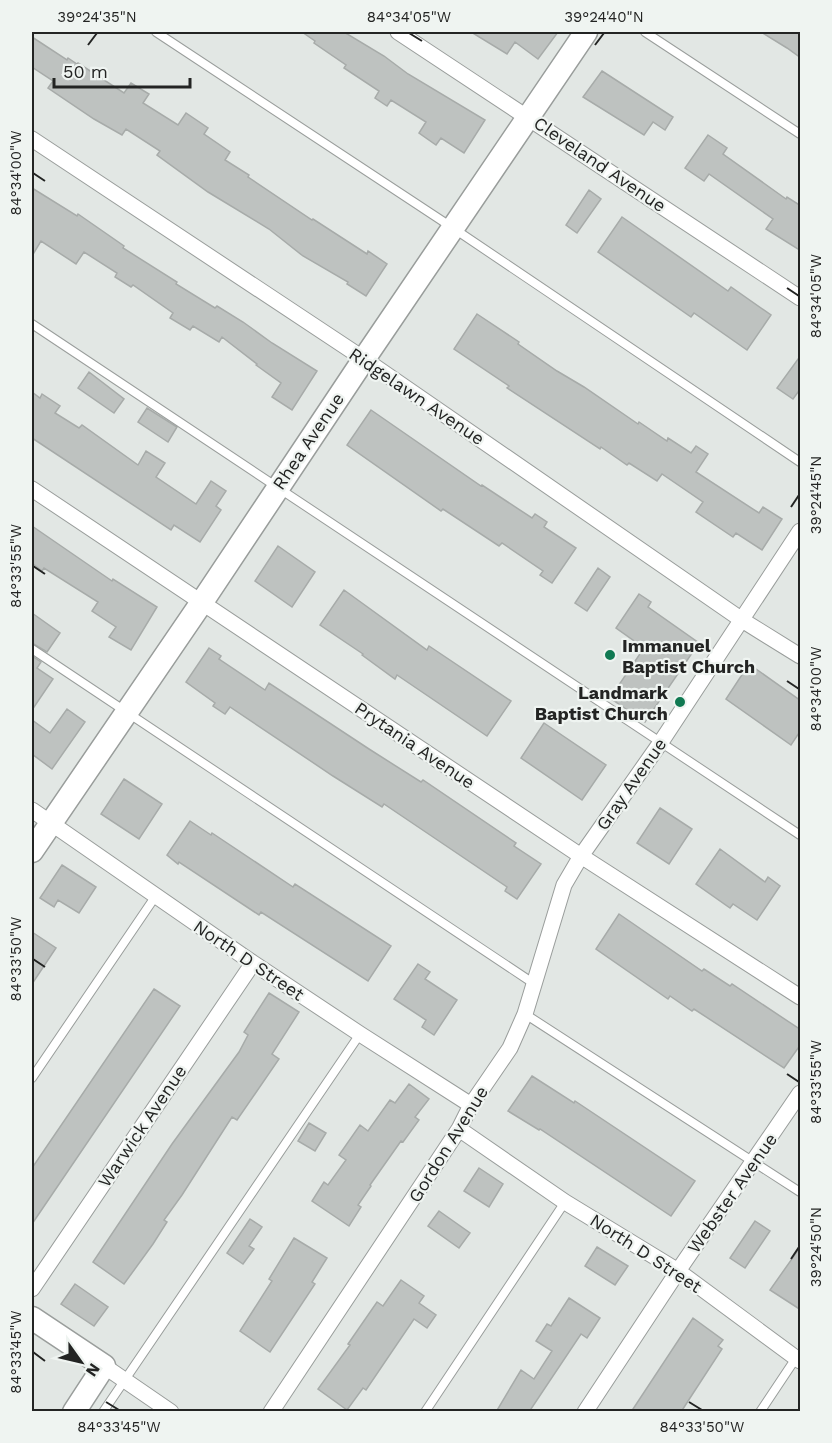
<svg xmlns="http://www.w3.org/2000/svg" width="832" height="1443" viewBox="0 0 832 1443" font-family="'Work Sans',sans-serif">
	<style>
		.building { fill: #bec2c0; stroke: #a7aba9; stroke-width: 1.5 }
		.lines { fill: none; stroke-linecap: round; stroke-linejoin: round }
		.lane-casing { stroke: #999d9b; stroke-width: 10 }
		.street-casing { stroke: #999d9b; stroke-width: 17 }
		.secondary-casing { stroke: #999d9b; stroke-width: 25 }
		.lane { stroke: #fff; stroke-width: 8 }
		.street { stroke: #fff; stroke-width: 15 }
		.secondary { stroke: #fff; stroke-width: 22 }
		.ticks { fill: none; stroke: #232423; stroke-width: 2 }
		.poi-dot { fill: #107952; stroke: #eff4f1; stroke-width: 2 }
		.labels { text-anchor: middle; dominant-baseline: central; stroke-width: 4.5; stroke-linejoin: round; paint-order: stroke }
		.street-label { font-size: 18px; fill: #232423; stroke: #eff4f1 }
		.poi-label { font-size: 18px; font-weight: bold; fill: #232423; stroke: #eff4f1; text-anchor: start }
		.neatline { fill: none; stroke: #232423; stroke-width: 2 }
		.ticks-label { font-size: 15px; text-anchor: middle; fill: #232423 }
	</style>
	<rect width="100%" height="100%" fill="#e2e7e4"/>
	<!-- building -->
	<path class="building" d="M302 32H344L384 56 408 74 485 120 464 153 441 138 436 145 419 133 426 122 391 100 387 106 375 98 379 91 344 68 346 65 314 43 315 41Z
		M471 32H558L538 59 515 42 507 54Z
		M761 32H801V58L787 48Z
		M32 37 67 60 68 58 77 64 78 63 124 93 131 83 149 94 143 103 178 125 186 113 208 128 204 134 230 152 225 160 249 175 248 177 312 220 313 219 367 254 368 251 387 264 366 296 347 284 348 282 303 256 269 229 208 192 157 155 160 151 126 129 122 135 94 119 48 88 53 81 32 67Z
		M602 71 673 117 665 130 653 122 644 135 583 97Z
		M708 135 727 148 723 154 786 199 787 197 801 206V251L766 229 773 219 709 174 704 181 685 168Z
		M32 188 77 216 78 214 124 246 123 248 177 282 176 284 215 308 217 306 243 322 272 343 317 371 292 410 272 397 281 383 256 365 257 364 222 337 219 342 193 326 190 330 170 318 173 313 133 285 131 287 115 277 117 273 84 252 76 264 41 241 32 256Z
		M589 190 601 199 577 233 566 225Z
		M622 217 728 291 731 287 771 315 747 350 694 313 691 317 598 252Z
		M477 314 519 342 518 344 557 371 584 387 638 424 639 422 667 441 668 438 691 453 696 446 708 454 696 472 759 513 763 507 782 519 762 550 736 533 733 537 696 512 703 502 662 474 657 481 629 463 627 465 601 447 600 449 507 388 509 386 454 349Z
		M801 355V388L793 399 777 388Z
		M89 372 124 399 114 413 78 388Z
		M32 392 40 398 42 394 60 406 55 413 79 428 82 425 138 465 146 451 165 463 156 477 196 504 211 481 226 491 216 506 221 510 200 542 174 525 171 530 32 438Z
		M147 408 177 427 168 442 138 422Z
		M371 410 481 486 482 485 532 518 535 514 547 522 544 527 576 548 552 583 540 575 543 571 502 543 499 546 443 509 441 511 347 445Z
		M32 526 112 581 113 579 157 607 131 650 109 637 116 627 92 611 98 602 44 568 42 571 32 563Z
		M278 546 315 572 292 607 255 581Z
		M598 568 610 577 587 611 575 603Z
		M344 590 427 650 429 646 511 701 487 736 397 675 395 679 362 655 363 654 320 625Z
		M639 594 651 602 648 607 699 643 645 722 610 698 644 648 616 628Z
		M32 613 60 633 47 652 32 643Z
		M209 648 221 656 219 659 265 690 269 683 369 749 421 782 423 780 516 843 514 846 541 864 517 899 505 891 507 887 433 837 384 804 382 807 333 776 230 707 225 714 213 706 215 703 186 682Z
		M32 656 41 662 37 668 53 679 32 710Z
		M749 664 801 701V730L791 745 726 699Z
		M67 709 85 722 52 769 32 754V720L50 733Z
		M544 723 606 765 582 800 521 758Z
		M124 779 162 804 139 839 101 814Z
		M660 808 692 829 669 864 637 843Z
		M190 821 211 835 212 833 293 887 295 884 391 946 368 981 261 912 259 915 179 862 178 864 167 855Z
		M720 849 765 882 768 877 780 886 757 920 733 904 730 908 696 884Z
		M62 865 96 887 79 913 58 900 54 907 40 898Z
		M619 914 702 971 704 969 730 986 732 984 801 1030V1044L784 1068 694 1009 692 1011 670 996 668 999 596 949Z
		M32 932 56 948 32 984Z
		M418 964 430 972 425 979 457 1000 434 1035 422 1027 426 1020 394 999Z
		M154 989 180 1006 32 1224V1168Z
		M269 993 299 1012 272 1054 279 1059 237 1120 232 1117 182 1195 164 1220 167 1222 153 1244 124 1284 93 1262 172 1144 239 1052 248 1035 244 1032Z
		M532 1076 574 1103 575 1101 695 1181 671 1216 540 1129 539 1130 508 1111Z
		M409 1084 429 1099 415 1117 419 1120 403 1142 401 1141 370 1185 371 1186 358 1205 361 1207 349 1226 312 1201 324 1182 328 1185 346 1160 339 1155 360 1125 368 1131 390 1100 395 1103Z
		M309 1123 326 1133 315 1151 298 1141Z
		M479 1168 503 1184 489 1207 464 1191Z
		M439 1211 470 1233 459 1248 428 1226Z
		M250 1219 262 1227 249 1246 254 1249 243 1264 227 1253Z
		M755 1221 770 1231 745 1268 730 1258Z
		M294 1238 327 1258 312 1282 315 1284 270 1352 240 1331 272 1281 269 1279Z
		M801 1246V1310L770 1290Z
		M597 1247 628 1266 615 1285 585 1266Z
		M401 1280 424 1296 419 1303 436 1315 427 1328 414 1319 366 1390 363 1388 347 1410 318 1389 350 1345 348 1344 377 1302 383 1306Z
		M75 1284 108 1307 94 1326 61 1304Z
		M569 1298 600 1318 587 1338 581 1334 529 1412H496L521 1370 534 1379 552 1351 536 1341 547 1324 551 1326Z
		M693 1318 723 1340 718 1346 722 1349 690 1398 681 1412H631Z"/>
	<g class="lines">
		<defs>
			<path id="lane" d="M156 32 453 228 800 462
				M645 32 800 134
				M32 324 800 835
				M32 649 533 983
				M525 1014 800 1192
				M32 1078 155 897
				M103 1412 360 1034
				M425 1412 565 1202
				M760 1412 796 1358"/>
			<path id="street" d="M398 32 800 298
				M32 139 364 359 742 620 800 656
				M32 489 581 856 800 997
				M32 810 253 963 360 1034 471 1105
				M459 1129 565 1202 678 1271 800 1361
				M32 1289 253 963
				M104 1366 171 1412
				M271 1412 459 1129 471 1105 510 1048 525 1014 564 885 581 856 661 742 800 531
				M585 1412 678 1271 800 1093"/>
			<path id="secondary" d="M32 851 202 602 364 359 586 32
				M32 1318 104 1366 74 1412"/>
		</defs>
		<!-- lane casing -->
		<use href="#lane" class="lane-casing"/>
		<!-- street casing -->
		<use href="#street" class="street-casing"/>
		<!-- secondary casing -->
		<use href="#secondary" class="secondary-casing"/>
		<!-- lane -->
		<use href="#lane" class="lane"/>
		<!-- street -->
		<use href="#street" class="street"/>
		<!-- secondary -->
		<use href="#secondary" class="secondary"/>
	</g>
	<!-- ticks -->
	<path class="ticks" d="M409 33 422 41M88 45 97 33M595 45 604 33M33 173 45 181M787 288 799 296M791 507 799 495M33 566 45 574M787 681 799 689M33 959 45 967M787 1074 799 1082M791 1259 799 1247M33 1352 45 1361M106 1402 119 1410M689 1402 702 1410"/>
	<!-- markers -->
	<g class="poi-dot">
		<circle cx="610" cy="655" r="6"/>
		<circle cx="680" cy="702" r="6"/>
	</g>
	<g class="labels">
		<!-- street labels -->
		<g class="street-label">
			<text transform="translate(600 164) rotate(34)">Cleveland Avenue</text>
			<text transform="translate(417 396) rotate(34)">Ridgelawn Avenue</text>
			<text transform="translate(308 441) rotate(-56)">Rhea Avenue</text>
			<text transform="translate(415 745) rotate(34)">Prytania Avenue</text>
			<text transform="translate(631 784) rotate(-55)">Gray Avenue</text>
			<text transform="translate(249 960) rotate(34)">North D Street</text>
			<text transform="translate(142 1126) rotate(-56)">Warwick Avenue</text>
			<text transform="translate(448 1144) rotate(-58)">Gordon Avenue</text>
			<text transform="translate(732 1193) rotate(-55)">Webster Avenue</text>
			<text transform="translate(646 1253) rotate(33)">North D Street</text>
		</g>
		<!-- poi labels -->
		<g class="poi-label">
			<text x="622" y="645">Immanuel<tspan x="622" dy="21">Baptist Church</tspan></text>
			<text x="668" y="692" text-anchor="end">Landmark<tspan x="668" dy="21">Baptist Church</tspan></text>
		</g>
	</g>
	<!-- border -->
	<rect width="832" height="1443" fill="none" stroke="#eff4f1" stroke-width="66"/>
	<!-- north arrow -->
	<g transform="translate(81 1362) rotate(124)" stroke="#eff4f1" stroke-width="4.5" paint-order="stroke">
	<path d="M0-4.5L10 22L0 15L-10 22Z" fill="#232423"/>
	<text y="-9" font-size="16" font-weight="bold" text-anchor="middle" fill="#232423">N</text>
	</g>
	<!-- scale -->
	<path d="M54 78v9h136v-9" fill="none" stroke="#232423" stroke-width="3"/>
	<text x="63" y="78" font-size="18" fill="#232423" stroke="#eff4f1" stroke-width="4.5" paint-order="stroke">50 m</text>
	<rect x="33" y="33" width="766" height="1377" class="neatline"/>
	<g class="ticks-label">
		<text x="97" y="22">39°24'35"N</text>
		<text x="409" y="22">84°34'05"W</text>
		<text x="604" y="22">39°24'40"N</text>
		<text transform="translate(16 173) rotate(-90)" y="5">84°34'00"W</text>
		<text transform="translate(816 296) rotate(-90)" y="5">84°34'05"W</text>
		<text transform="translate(816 495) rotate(-90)" y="5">39°24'45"N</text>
		<text transform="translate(16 566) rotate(-90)" y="5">84°33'55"W</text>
		<text transform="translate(816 689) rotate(-90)" y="5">84°34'00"W</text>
		<text transform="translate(16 959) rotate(-90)" y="5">84°33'50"W</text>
		<text transform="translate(816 1082) rotate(-90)" y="5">84°33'55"W</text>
		<text transform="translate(816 1247) rotate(-90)" y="5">39°24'50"N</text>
		<text transform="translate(16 1352) rotate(-90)" y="5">84°33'45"W</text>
		<text x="119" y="1432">84°33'45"W</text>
		<text x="702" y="1432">84°33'50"W</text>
	</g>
</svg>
